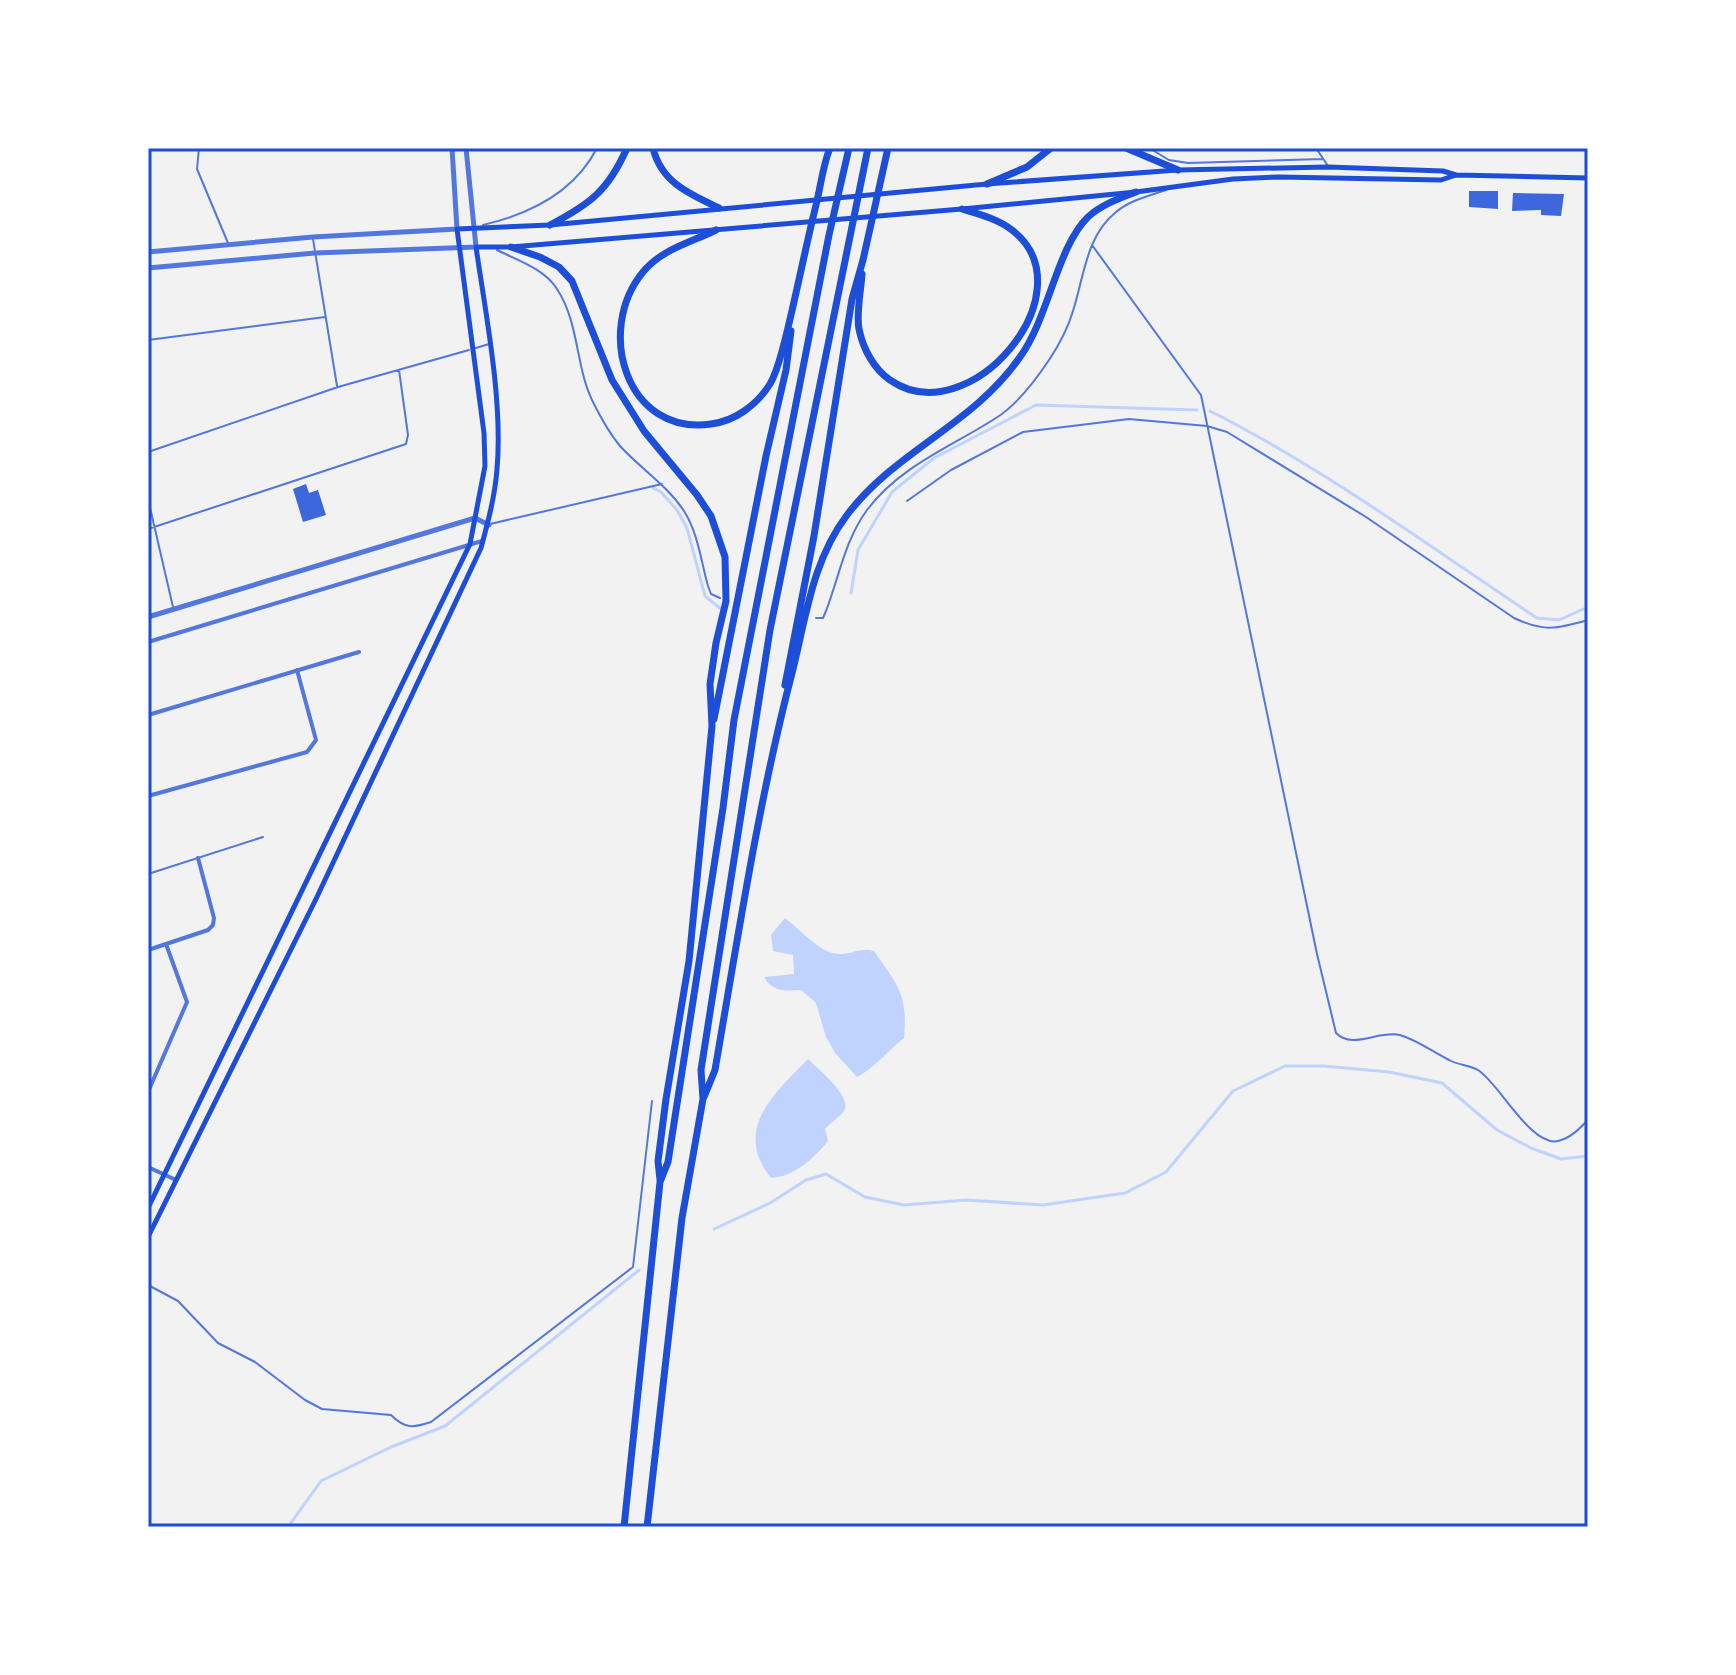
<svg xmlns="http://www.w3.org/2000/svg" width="1736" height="1675" viewBox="0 0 1736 1675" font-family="'Fira Sans Condensed',sans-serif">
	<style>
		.water { fill: #bfd3fe }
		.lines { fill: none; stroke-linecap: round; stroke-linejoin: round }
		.stream { stroke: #bfd3fe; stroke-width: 3 }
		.building { fill: #3d67dc }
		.service { stroke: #5277de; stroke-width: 2 }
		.minor { stroke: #5277de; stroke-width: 4 }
		.tertiary { stroke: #5277de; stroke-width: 5 }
		.secondary { stroke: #1d4ed8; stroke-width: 5 }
		.motorway { stroke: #1d4ed8; stroke-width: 7 }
		.neatline { fill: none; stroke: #1d4ed8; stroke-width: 3 }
	</style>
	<rect width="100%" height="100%" fill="#f2f2f2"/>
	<!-- water -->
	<path class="water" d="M785 918C800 929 821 955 841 954 853 954 862 947 874 951 898 986 908 994 904 1038 887 1051 876 1067 857 1077L835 1053 826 1037 816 1003 801 990C786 991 772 992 764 977L794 974 793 955 773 951 771 935Z
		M808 1059C818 1069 853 1097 844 1111 842 1115 830 1123 825 1129L828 1141C814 1158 794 1177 771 1178 732 1129 775 1093 808 1059Z"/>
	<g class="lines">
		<!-- stream -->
		<path class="stream" d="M1210 411C1325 469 1430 547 1537 618L1559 620 1588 607
			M653 488 661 492 677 510 687 528 705 596 721 609
			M851 593 858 550 892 492 934 458 1036 405 1197 410
			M714 1229 770 1203 806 1180 826 1174 865 1197 904 1205 966 1200 1043 1205 1125 1193 1166 1172 1233 1091 1285 1066H1324L1389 1072 1442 1083 1497 1130 1531 1148 1561 1159 1588 1156
			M288 1527 321 1481 391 1447 445 1426 639 1270"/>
	</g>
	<!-- building -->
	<path class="building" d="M1469 191H1498V209L1469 207Z
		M1513 193 1564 194 1561 216 1541 215V210L1512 211Z
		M306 484 309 493 318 490 326 515 303 522 293 489Z"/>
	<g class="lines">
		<!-- service -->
		<path class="service" d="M199 148 197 169 228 243
			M1149 148 1169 160 1188 163 1323 159
			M1316 148 1328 166
			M483 225C530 214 574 193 597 148
			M313 239 337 386
			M1092 245 1201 395 1317 954 1336 1033C1353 1050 1378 1030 1400 1035 1417 1040 1433 1052 1449 1060 1458 1065 1469 1065 1478 1070 1499 1083 1531 1147 1558 1141 1571 1138 1579 1129 1588 1120
			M497 250C517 260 545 269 557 289 580 324 575 368 594 404 601 418 610 434 620 446 641 469 667 485 684 511 698 533 701 561 708 586L711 594 720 598
			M148 340 325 317
			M476 348 489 344
			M148 452 338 387 469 350
			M148 499 173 607
			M907 501 951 470 1023 432 1129 419 1207 426 1227 432 1366 517 1514 618C1544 632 1557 629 1588 620
			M490 524 662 484
			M148 529 406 444 408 435 399 370
			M816 618H823L826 611C839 577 845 540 867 510 900 466 951 447 996 418 1017 405 1035 381 1049 360 1059 345 1068 328 1073 311 1084 277 1086 236 1116 212 1130 200 1149 196 1166 190
			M148 874 263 837
			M148 1285 178 1301 218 1343 255 1362 305 1400 322 1409 391 1415C405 1429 413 1428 431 1422L633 1267 652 1101"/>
		<!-- minor -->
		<path class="minor" d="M148 642 482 541
			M148 715 359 652
			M148 796 307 752 316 740 297 670
			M148 950 208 930 213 925 214 918 198 858
			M148 1092 187 1002 166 944
			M148 1167 176 1180"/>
		<!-- tertiary -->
		<path class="tertiary" d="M148 252 313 237 457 229 452 148
			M148 268 315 253 476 247 466 148
			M148 617 475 518 489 525"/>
		<!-- secondary -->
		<path class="secondary" d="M148 1208 470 544 485 466 484 433 457 229 550 225 987 184 1178 170 1328 167 1443 171 1456 175 1588 178
			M148 1237 316 899 481 548C488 522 495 496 497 469 503 401 486 316 476 247H511L962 209 1136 192 1233 179 1278 177 1441 180 1456 175"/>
		<!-- motorway -->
		<path class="motorway" d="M653 148C661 182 689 194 719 208
			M1126 148 1178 170
			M987 184 1027 167 1051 148
			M550 225C590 204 608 191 627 148
			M716 230C690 243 662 249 643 272 595 330 626 436 711 424 735 421 757 405 770 384 777 372 780 358 784 344 796 297 805 249 817 201 821 184 823 165 830 148
			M511 247 540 257 559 267 572 281 612 380 644 431 697 495 711 516 725 557 726 601 716 643 710 684 712 726 689 961 666 1099 658 1161 660 1180
			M862 274C861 291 856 313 859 329 863 349 874 369 890 380 969 435 1091 291 1012 230 998 219 979 214 962 209
			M785 685 814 536 852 299 863 260 888 148
			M714 719 766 456 786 370 791 331
			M704 1097 715 1070C738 937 758 804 792 673 806 618 812 561 847 515 896 450 972 426 1020 357 1049 317 1057 247 1088 217 1101 205 1120 198 1136 192
			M624 1527 660 1182 668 1162 723 808 734 720 829 235 849 148
			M647 1527 682 1218 703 1099 701 1070 770 630 868 148"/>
	</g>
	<!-- border -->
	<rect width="1736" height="1675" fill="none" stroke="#ffffff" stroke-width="300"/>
	<rect x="150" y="150" width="1436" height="1375" class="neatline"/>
</svg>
